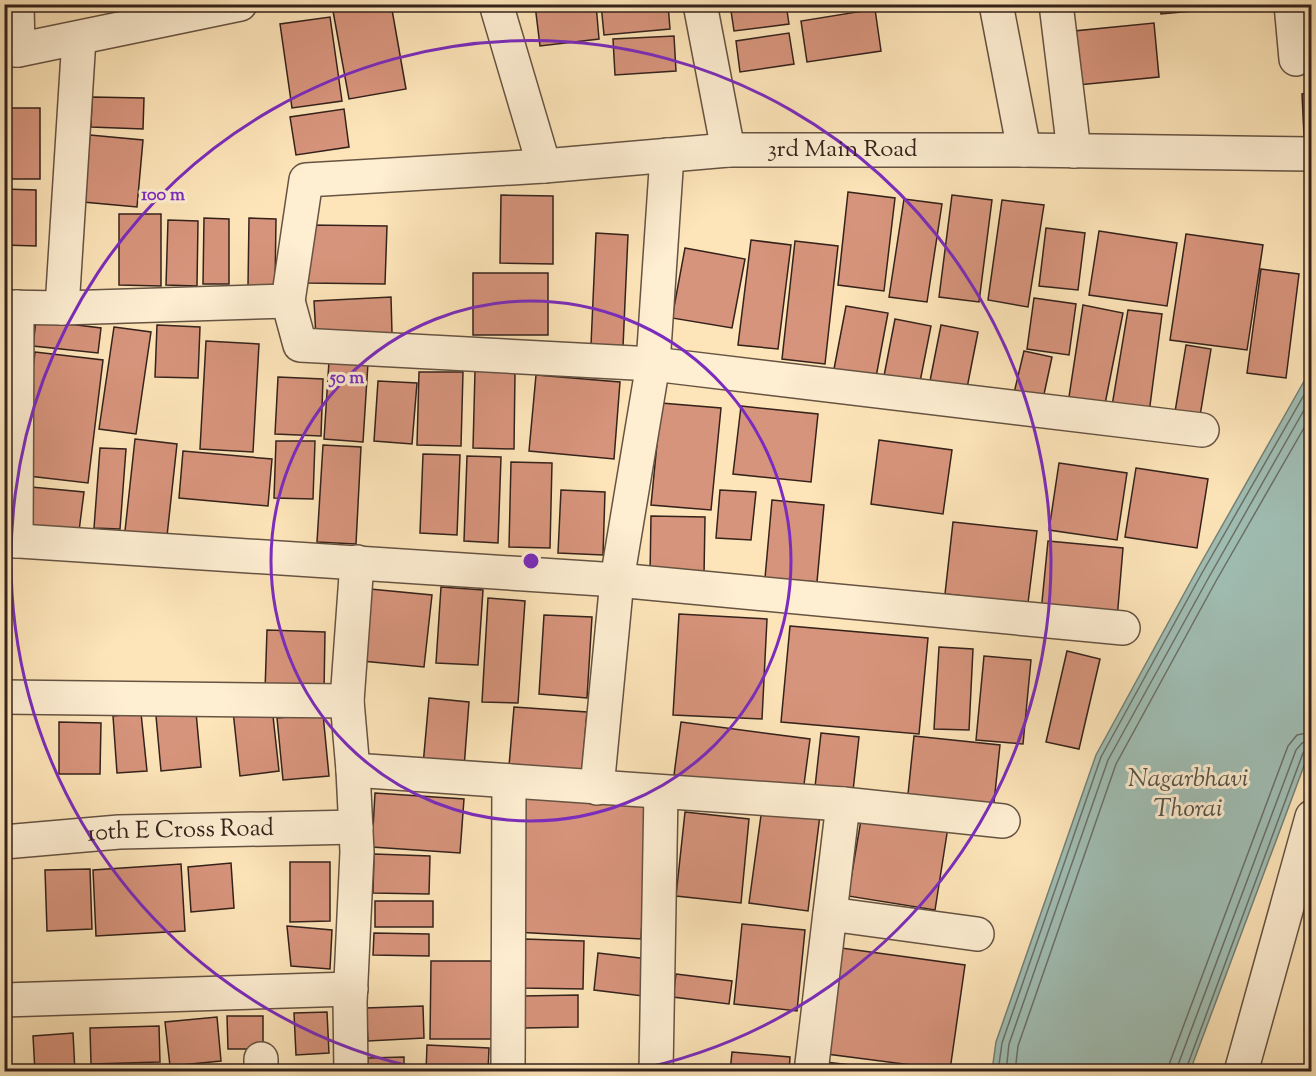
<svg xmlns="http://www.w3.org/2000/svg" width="1316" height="1076" viewBox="0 0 1316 1076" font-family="'Sorts Mill Goudy',serif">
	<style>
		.water { fill: #a0beb4; stroke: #758077; stroke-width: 1.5 }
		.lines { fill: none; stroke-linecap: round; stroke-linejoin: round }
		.shore { stroke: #6a7068; stroke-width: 1.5 }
		.building { fill: #d7947c; stroke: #34221b; stroke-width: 1.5 }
		.minor-casing { stroke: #665342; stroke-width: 36 }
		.minor { stroke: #feeed2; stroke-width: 33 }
		.ring { fill: none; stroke: #7b2cbf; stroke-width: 3 }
		.labels { text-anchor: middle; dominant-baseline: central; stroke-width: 6; stroke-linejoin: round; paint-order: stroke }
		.street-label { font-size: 24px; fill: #34221b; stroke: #feeed2 }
		.water-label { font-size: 26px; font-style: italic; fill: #545149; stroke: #feeed2 }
		.centre { fill: #7b2cbf; stroke: #feeed2; stroke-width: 3 }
		.ring-label { font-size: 18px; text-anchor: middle; font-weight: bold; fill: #7b2cbf; stroke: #feeed2; stroke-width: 6; stroke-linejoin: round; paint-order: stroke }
	</style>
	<rect width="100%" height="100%" fill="#fde5b9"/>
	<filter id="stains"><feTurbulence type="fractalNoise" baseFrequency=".00333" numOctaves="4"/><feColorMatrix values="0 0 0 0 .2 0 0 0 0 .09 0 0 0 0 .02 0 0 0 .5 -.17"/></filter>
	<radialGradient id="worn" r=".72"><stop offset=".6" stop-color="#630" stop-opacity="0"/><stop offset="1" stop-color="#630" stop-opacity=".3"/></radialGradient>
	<!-- water -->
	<path class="water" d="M1311 369V747L1190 1071H992L996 1042 1096 755 1197 570Z"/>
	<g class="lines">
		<!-- shore -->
		<path class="shore" d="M998 1072 1002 1043 1101 757 1202 573 1312 381
			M1006 1072 1009 1044 1108 760 1209 577 1312 396
			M1015 1072 1018 1046 1116 764 1216 581 1312 414
			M1168 1072 1170 1062 1288 746 1297 735 1312 732
			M1177 1072 1178 1065 1296 750 1302 743 1312 741
			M1185 1072 1303 753 1307 749 1312 748"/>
	</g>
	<!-- building -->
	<path class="building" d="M370 4H391L406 89 349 99 333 11Z
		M596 4 599 39 540 46 535 5Z
		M601 4H668L670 29 604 35Z
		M730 4H786L789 24 734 31Z
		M1160 4H1235V7L1161 14Z
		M875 9 881 51 807 62 801 21Z
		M330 17 342 101 292 108 280 24Z
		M1154 23 1159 77 1078 85 1074 31Z
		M789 33 794 64 740 72 736 41Z
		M674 36 676 71 615 75 613 39Z
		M1312 93V134L1304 135 1302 94Z
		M92 97 144 98 143 129 91 127Z
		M4 108H40V179H4Z
		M344 109 349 147 296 155 290 117Z
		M90 135 143 140 137 207 83 202Z
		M4 189 36 190V246L4 245Z
		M848 192 895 198 884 291 838 285Z
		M501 195 553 196V264L500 263Z
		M952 195 992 200 979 302 939 297Z
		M904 199 942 204 927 302 889 297Z
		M1002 200 1044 205 1028 307 988 300Z
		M119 214H161V286L119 285Z
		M204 218 229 219V284H203Z
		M249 218 276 219 275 287 248 286Z
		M168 220 198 221 197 286 166 285Z
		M308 225 387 226 385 284 308 283Z
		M1046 228 1085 233 1078 290 1039 286Z
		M1099 231 1177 243 1167 306 1089 295Z
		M596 233 628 235 623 347 591 345Z
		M1186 234 1263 245 1247 350 1170 340Z
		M751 240 791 245 778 349 738 345Z
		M795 241 838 246 825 364 782 359Z
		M685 248 745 259 732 328 672 318Z
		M1261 269 1299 274 1286 378 1247 373Z
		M473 273H548V335H473Z
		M391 297 392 333 316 337 314 301Z
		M1034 298 1076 304 1069 355 1027 349Z
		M1083 305 1123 313 1105 404 1069 397Z
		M846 306 888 313 876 377 834 369Z
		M1128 310 1162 314 1149 413 1112 406Z
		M895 319 931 326 920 382 884 376Z
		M36 320 101 328 98 353 33 346Z
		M157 325 200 327 198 378 155 377Z
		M941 325 978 332 967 388 930 381Z
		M114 327 151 332 136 434 99 429Z
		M206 341 259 344 253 452 200 449Z
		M1186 345 1211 349 1200 416 1175 412Z
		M1024 351 1052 357 1043 399 1014 393Z
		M35 352 103 360 88 483 20 475Z
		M329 361 368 363 363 442 324 439Z
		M475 371 515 372 514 449 473 448Z
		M419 372H463L461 446 417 445Z
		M536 375 620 382 614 459 529 451Z
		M278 377 323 379 321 436 275 434Z
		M378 381 417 383 412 444 374 441Z
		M661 403 721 408 711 510 651 505Z
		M741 406 818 414 811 482 733 474Z
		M135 439 177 444 167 536 125 531Z
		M879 440 952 450 943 514 871 504Z
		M276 441H315L313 499 274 498Z
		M323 445 361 447 356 544 317 542Z
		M100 448 126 449 120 529 94 528Z
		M183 451 272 459 268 506 179 498Z
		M423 454 460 455 457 535 420 533Z
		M467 456 501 457 498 543 464 541Z
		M511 462 552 463 550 548 509 547Z
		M1059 463 1127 473 1117 540 1049 530Z
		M1136 468 1208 479 1197 548 1125 537Z
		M31 487 84 492 79 531 27 525Z
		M561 490 605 492 603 555 558 553Z
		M720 490 756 492 751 540 716 538Z
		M772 500 824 505 817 582 765 578Z
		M651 516 705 517 704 576 650 575Z
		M953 522 1037 531 1028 603 945 594Z
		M1048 541 1123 548 1117 619 1041 612Z
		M441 587 483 590 478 665 436 663Z
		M370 589 432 595 424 667 362 661Z
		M488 598 525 601 518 703 482 702Z
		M679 614 767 619 762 719 673 715Z
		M544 615 592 617 587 698 539 694Z
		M790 626 928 638 919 734 781 722Z
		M267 630 325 632 324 692 265 691Z
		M939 647 973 649 969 730 934 729Z
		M1067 651 1100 659 1079 749 1046 742Z
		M984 656 1031 660 1023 744 976 740Z
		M429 698 469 702 464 768 423 765Z
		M272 707 279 771 240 776 233 711Z
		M514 707 587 712 582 771 509 766Z
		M196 712 201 767 161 771 156 716Z
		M141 713 147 771 117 773 113 716Z
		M323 714 329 776 283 780 277 718Z
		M59 722 101 723 100 774H59Z
		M681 722 810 739 803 792 674 775Z
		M821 733 859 737 852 800 814 796Z
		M914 736 1000 745 993 812 907 804Z
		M523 792 649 800 641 939 515 932Z
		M375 793 464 799 460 853 372 847Z
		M762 808 820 815 808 911 749 903Z
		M685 812 749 819 741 903 676 896Z
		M862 814 948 827 935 910 848 896Z
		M374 854 430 856 429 894 373 893Z
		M290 862H330V921L290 922Z
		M231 863 234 908 191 912 188 867Z
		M181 864 185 931 96 936 93 870Z
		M90 869 92 929 47 931 45 870Z
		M375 901H433V927H375Z
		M742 924 805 930 797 1011 734 1004Z
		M287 926 332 930 330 969 291 966Z
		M374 933 429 934V956L373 955Z
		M524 939 584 941 583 989 523 988Z
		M834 947 965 965 950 1070 819 1053Z
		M4 953 7 980 4 981Z
		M598 953 648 959 643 996 594 990Z
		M431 961H493L492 1039H430Z
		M676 974 732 981 729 1004 673 997Z
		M578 995V1027L524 1028 523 996Z
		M423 1006 424 1038 368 1041 366 1008Z
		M327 1012 329 1053 296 1055 294 1013Z
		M227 1016H263V1049H228Z
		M217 1017 221 1061 170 1066 165 1022Z
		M159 1026 160 1062 91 1064 90 1028Z
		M73 1033 75 1072H35L33 1036Z
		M427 1045 489 1048 488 1072H426Z
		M732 1052 790 1057 789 1072H730Z
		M404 1057V1072H368V1058Z
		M817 1061 850 1065 849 1072H816Z
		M298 1065H334V1072H298Z
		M853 1068 878 1071V1072H853Z"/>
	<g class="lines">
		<defs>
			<g id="minor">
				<path d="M17 4 18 50"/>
				<path id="s1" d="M496 4 544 166 728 150H1024L1312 154"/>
				<path d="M700 4 728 150"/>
				<path d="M996 4 1024 150"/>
				<path d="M1056 4 1074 151"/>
				<path d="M1291 4 1296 59"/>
				<path d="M4 50H18L240 4"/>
				<path d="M288 301 300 345 653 364 1202 430"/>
				<path d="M4 307 62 308 288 301 306 180 544 166"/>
				<path d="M62 308 79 38"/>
				<path d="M4 540 617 580 1123 628"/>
				<path d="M16 541 17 307"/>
				<path d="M4 697 347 701"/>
				<path d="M353 770 843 804 1003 821"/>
				<path d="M597 788 617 580 653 364 667 155"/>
				<path id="s2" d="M4 842 119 832 356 827"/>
				<path d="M830 914 977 934"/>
				<path d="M4 1000 351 989"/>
				<path d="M261 1059V1072"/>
				<path d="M351 1072 350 1002 357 852 353 770 347 701 357 562"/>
				<path d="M508 1072 509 781"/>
				<path d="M656 1072 661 792"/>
				<path d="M811 1072 843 804"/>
				<path d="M1241 1072 1312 817"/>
			</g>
		</defs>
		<!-- minor casing -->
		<use href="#minor" class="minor-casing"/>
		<!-- minor -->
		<use href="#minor" class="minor"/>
	</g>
	<!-- distance rings -->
	<g class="ring">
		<circle cx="531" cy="561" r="260"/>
		<path d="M432 1071A520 520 0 1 1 630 1071"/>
	</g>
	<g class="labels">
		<!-- street labels -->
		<g class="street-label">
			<text stroke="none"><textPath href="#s1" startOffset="468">3rd Main Road</textPath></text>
			<text stroke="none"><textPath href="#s2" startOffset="177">10th E Cross Road</textPath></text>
		</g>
		<!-- water labels -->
		<g class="water-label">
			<text x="1188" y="779">Nagarbhavi<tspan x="1188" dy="30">Thorai</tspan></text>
		</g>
	</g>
	<circle cx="531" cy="561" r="9" class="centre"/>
	<g class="ring-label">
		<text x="163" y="200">100 m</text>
		<text x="347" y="383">50 m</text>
	</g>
	<!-- margin -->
	<rect width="1316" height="1076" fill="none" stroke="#fde5b9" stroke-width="24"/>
	<rect x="6" y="6" width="1304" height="1064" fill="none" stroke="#34221b" stroke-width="3"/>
	<rect x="12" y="12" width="1292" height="1052" fill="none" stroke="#34221b" stroke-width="1.5"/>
	<rect width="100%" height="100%" filter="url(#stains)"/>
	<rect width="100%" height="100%" fill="url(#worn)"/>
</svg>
